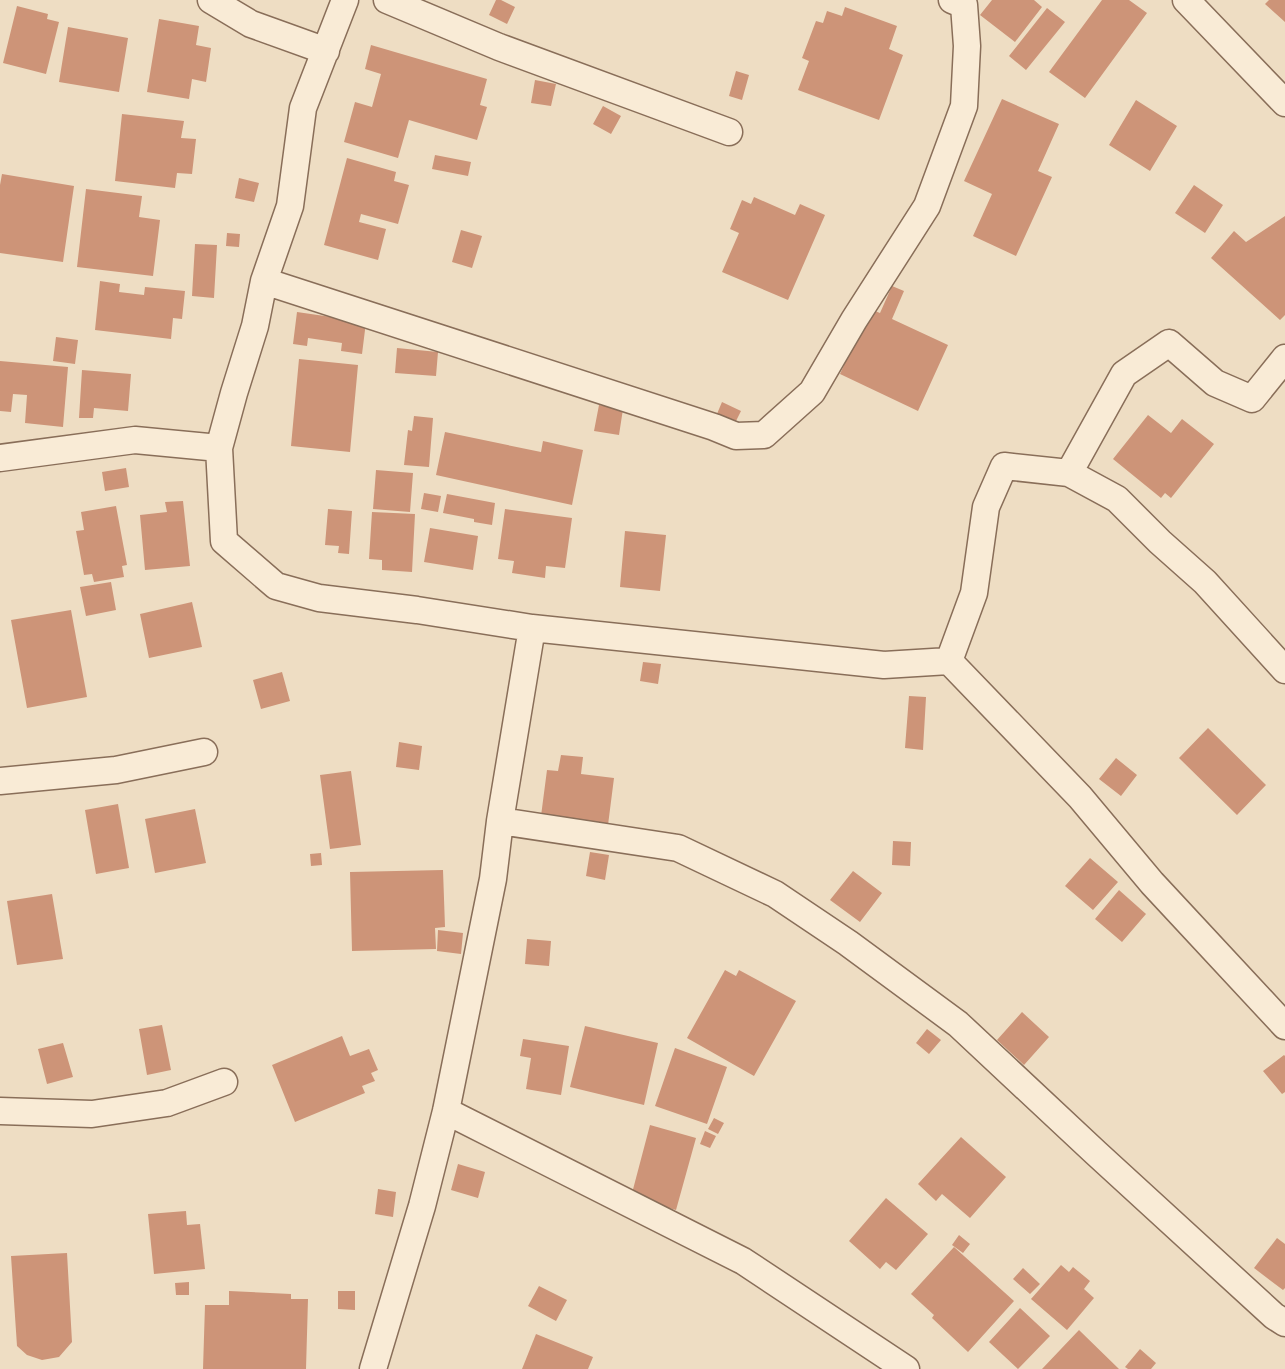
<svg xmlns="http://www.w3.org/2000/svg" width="1285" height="1369" viewBox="0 0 1285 1369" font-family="'Playfair Display',serif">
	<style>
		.building { fill: #cd9478 }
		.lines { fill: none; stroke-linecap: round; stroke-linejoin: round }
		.street-casing { stroke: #896e59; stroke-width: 29 }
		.street { stroke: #f9ebd6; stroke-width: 26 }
	</style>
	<rect width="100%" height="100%" fill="#eeddc3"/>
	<!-- building -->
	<path class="building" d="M496 0H501L515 7 507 24 489 15Z
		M992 0H1034L1042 7 1015 42 980 15Z
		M1102 0H1129L1147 13 1085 98 1049 72Z
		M1269 0H1285V22L1265 4Z
		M17 6 48 14 47 19 59 22 46 74 3 63Z
		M845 7 897 26 889 49 903 55 879 120 798 90 809 61 802 58 816 21 823 23 827 11 842 16Z
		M1047 8 1065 22 1026 70 1009 56Z
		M159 19 199 26 196 45 211 48 206 82 192 79 189 99 147 92Z
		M68 27 128 38 119 92 59 82Z
		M371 45 487 79 480 105 487 107 477 140 409 120 398 158 344 142 355 102 372 107 381 74 365 69Z
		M736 71 749 75 742 100 729 96Z
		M535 80 556 84 551 106 531 103Z
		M1002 99 1059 124 1038 171 1052 177 1016 256 973 236 992 194 964 181Z
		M1136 100 1177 126 1150 171 1109 145Z
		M603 106 621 116 611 134 593 124Z
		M122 114 184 121 181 138 196 139 192 174 177 173 175 188 115 181Z
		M435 155 471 162 468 176 432 169Z
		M347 158 396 172 394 181 409 185 398 224 361 214 359 222 386 229 378 260 324 245Z
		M2 174 74 186 63 262 0 253V185Z
		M239 178 259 183 254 202 235 198Z
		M1194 185 1223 205 1205 233 1175 213Z
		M86 189 142 196 139 217 160 220 153 276 77 267Z
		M754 197 795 215 800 204 825 215 788 300 722 272 739 233 730 229 742 200 751 204Z
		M1285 216V315L1280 320 1211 258 1234 231 1246 242Z
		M461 230 482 236 472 268 452 262Z
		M227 233 240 234 239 247 226 246Z
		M195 244 217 245 214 298 192 296Z
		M100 281 120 284 119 292 144 295 145 287 185 291 182 319 173 318 171 339 95 330Z
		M892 286 904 291 892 319 948 345 918 411 840 374 870 309 880 313Z
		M297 312 366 322 362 354 341 351 342 343 308 338 307 346 293 344Z
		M56 337 78 340 75 364 53 361Z
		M397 348 438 352 436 376 395 373Z
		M299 359 358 365 350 452 291 446Z
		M0 361 68 367 63 427 25 423 27 395 13 394 11 412 0 411Z
		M82 370 131 374 128 411 94 408 93 418H79Z
		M722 402 741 411 732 429 714 421Z
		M599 405 623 409 619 435 594 431Z
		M1148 415 1171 433 1182 419 1214 444 1171 498 1165 493 1161 498 1113 459Z
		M414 416 433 418 429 467 404 465 408 430 412 431Z
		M445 432 541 452 543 441 583 450 572 505 436 475Z
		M126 468 129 487 105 491 102 472Z
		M376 470 413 473 410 512 373 509Z
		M424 493 441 496 438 512 421 509Z
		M447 494 495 503 492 525 474 522V519L443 513Z
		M183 501 190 566 145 570 140 515 167 512 165 502Z
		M116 506 127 565 122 566 124 577 94 582 92 574 84 575 76 531 84 530 81 512Z
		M328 509 352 511 349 554 338 553 339 546 325 545Z
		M505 509 572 518 565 568 546 566 545 578 512 573 514 561 498 559Z
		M372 512 415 514 412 572 382 570V560L369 559Z
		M430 528 478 536 473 570 424 562Z
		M625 531 666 535 660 591 620 587Z
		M111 582 116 610 86 616 80 587Z
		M192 602 202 647 149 658 140 614Z
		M71 610 87 697 27 708 11 620Z
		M643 662 661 664 658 684 640 681Z
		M282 672 290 701 261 709 253 680Z
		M909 696 926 697 923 750 905 748Z
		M1208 728 1266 785 1237 815 1179 758Z
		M399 742 422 746 419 770 396 767Z
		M561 755 583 757 581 774 614 778 608 825 541 816 547 770 558 771Z
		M1116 758 1137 775 1121 796 1099 779Z
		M351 771 361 845 330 849 320 775Z
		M118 804 129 868 96 874 85 810Z
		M195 809 206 863 155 873 145 819Z
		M893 841 911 842 910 866 892 865Z
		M590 852 609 855 605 880 586 876Z
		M321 853 322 865 311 866 310 854Z
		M1090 858 1118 882 1093 910 1065 886Z
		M443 870 445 927 435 928 436 949 352 951 350 872Z
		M853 871 882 893 860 922 830 900Z
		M1119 890 1146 914 1122 942 1095 919Z
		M52 894 63 959 17 965 7 901Z
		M438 930 463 933 461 954 437 951Z
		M527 939 551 941 549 966 525 964Z
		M725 970 736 976 739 970 796 1001 754 1076 687 1038Z
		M1022 1012 1049 1037 1024 1065 997 1040Z
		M162 1025 171 1070 147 1075 139 1029Z
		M585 1026 658 1043 644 1105 570 1087Z
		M927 1029 941 1040 929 1054 916 1043Z
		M342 1036 350 1056 369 1049 378 1070 371 1073 375 1081 362 1086 365 1093 295 1122 272 1065Z
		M523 1039 569 1046 561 1095 526 1089 531 1058 520 1056Z
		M63 1043 73 1077 47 1084 38 1049Z
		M675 1048 727 1067 707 1124 655 1106Z
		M1284 1055 1285 1056V1092L1282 1094 1263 1071Z
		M714 1118 724 1123 718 1134 708 1129Z
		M650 1125 696 1138 676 1210 631 1197Z
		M705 1131 716 1136 710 1148 700 1144Z
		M961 1137 1006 1177 970 1218 942 1194 936 1201 918 1184Z
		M458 1164 485 1172 478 1198 451 1190Z
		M378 1189 396 1192 393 1217 375 1214Z
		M886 1198 928 1234 896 1270 886 1262 880 1269 849 1241Z
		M186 1211 187 1225 200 1224 205 1269 154 1274 148 1214Z
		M959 1235 970 1244 963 1253 952 1245Z
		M1277 1238 1285 1244V1288L1283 1290 1254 1268Z
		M954 1247 1014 1301 968 1352 932 1318 934 1315 911 1294Z
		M67 1253 72 1342 59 1357 42 1360 27 1355 17 1346 11 1256Z
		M1061 1265 1069 1272 1073 1267 1090 1281 1084 1289 1094 1298 1067 1330 1031 1299Z
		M1023 1268 1040 1284 1030 1294 1013 1279Z
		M189 1282V1295H176L175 1283Z
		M539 1286 567 1300 556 1321 528 1306Z
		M229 1291 291 1294V1299H308L306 1369H203L205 1305H229Z
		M338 1291H355V1310L338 1309Z
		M1020 1308 1050 1336 1018 1369 989 1342Z
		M1079 1330 1119 1369H1042Z
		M536 1334 593 1357 588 1369H522Z
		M1140 1349 1156 1363 1151 1369H1128L1125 1367Z"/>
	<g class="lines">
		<defs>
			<path id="street" d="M211 0 251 24 326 51
				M345 0 303 108 290 206 264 281 255 326 234 393 219 448 224 541 276 586 319 598 417 610 532 628 884 665 949 661 1080 797 1152 883 1285 1026
				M387 0 499 47 729 132
				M1186 0 1285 103
				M264 281 714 427 736 436 764 435 812 392 854 320 927 206 964 106 967 46 964 5 952 0
				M0 458 135 440 219 448
				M1069 473 1124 374 1169 343 1215 383 1252 399 1285 358
				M949 661 974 593 986 507 1004 466 1069 473 1117 499 1160 542 1205 582 1285 670
				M0 781 116 770 204 752
				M500 821 678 848 775 894 848 943 958 1024 1096 1153 1274 1316 1285 1323
				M0 1111 92 1114 167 1103 224 1082
				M446 1111 743 1261 906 1369
				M373 1369 422 1206 446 1111 493 879 500 821 532 628"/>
		</defs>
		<!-- street casing -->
		<use href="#street" class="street-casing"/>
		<!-- street -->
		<use href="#street" class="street"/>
	</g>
</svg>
